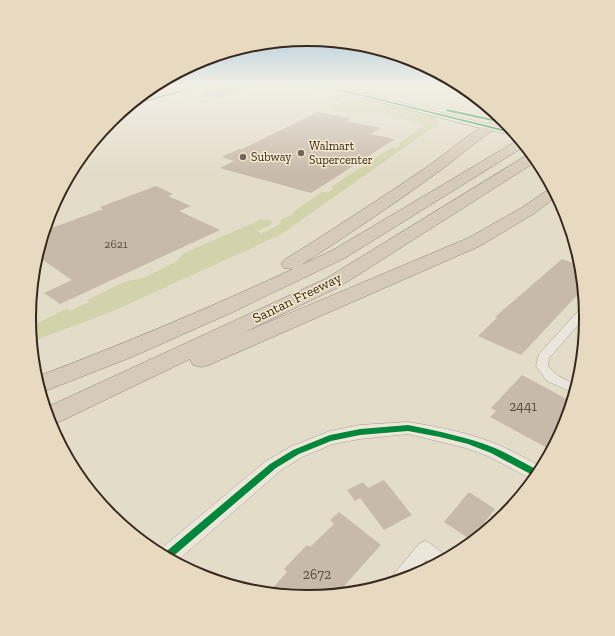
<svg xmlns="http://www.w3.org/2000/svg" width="615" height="636" viewBox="0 0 615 636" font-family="'Zilla Slab',serif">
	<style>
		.green { fill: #d2d3ab }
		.building { fill: #c7baaa }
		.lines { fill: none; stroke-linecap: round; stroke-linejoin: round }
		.minor-casing { stroke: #a8a093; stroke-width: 1 }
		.tertiary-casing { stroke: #a8a093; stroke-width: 1 }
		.secondary-casing { stroke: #979083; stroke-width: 1 }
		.primary-casing { stroke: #8d8679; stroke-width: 1 }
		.motorway-casing { stroke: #8d8679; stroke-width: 1 }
		.minor { fill: #ebe6db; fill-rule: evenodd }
		.tertiary { fill: #ebe6db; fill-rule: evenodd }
		.secondary { fill: #ebe6db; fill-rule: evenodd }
		.primary { fill: #e3dccc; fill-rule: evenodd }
		.motorway { fill: #d6cbba; fill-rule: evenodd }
		.cycleway-casing { stroke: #f6eace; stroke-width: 2 }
		.cycleway { fill: #00873e; fill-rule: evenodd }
		.poi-dot { fill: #736759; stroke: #f6eace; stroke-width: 1.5 }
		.labels { text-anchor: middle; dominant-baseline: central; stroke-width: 3; stroke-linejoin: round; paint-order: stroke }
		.far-poi-label { font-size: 12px; fill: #36281c; stroke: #f6eace; text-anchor: start }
		.number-label { font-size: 12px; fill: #5a4c40 }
		.street-label { font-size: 14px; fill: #36281c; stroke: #f6eace }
		.near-number-label { font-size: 14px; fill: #5a4c40 }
		.rim { fill: none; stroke: #36281c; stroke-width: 2 }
	</style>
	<rect width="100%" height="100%" fill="#e3dcc9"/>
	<!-- green -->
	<path class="green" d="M219 85 223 87 215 89 234 95 233 96 206 88 195 91 194 92 196 93 187 96 204 101H208L209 102 206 103 177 94Z
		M302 85H311L346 94V96C339 99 330 103 321 101L339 97 336 96 339 94 325 93 327 91 314 90 315 89 302 87 304 86Z
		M357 97 436 117 439 123 280 235 111 312 31 342 30 326 67 309 70 311 89 302 87 300 124 282 143 278 175 262 184 253 260 220 273 221 269 226 257 231 261 234 280 224 281 219 292 215 296 210 322 192 327 193 334 188 331 187 392 147 396 148 401 144 399 143 426 125 375 112 358 116 359 115 326 109Z"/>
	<!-- building -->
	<path class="building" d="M230 86 247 90 218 98 202 94Z
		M318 112 351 118 346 121 381 128 370 134 395 139 311 193 220 168 234 161 223 158 225 157H222L239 149H242Z
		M156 186 173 194 168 196 191 206 179 211 220 230 60 304 44 293 72 280 37 256 44 231 103 209 100 207Z
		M562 259 581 266 583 289 521 355 478 336 497 318 495 317Z
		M522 375 572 402 565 425 551 450 490 417 496 411 491 408Z
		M384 480 412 515 384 530 360 498 355 501 347 490 363 482 368 488Z
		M469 492 495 509 471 540 444 522Z
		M339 512 381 545 370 557 339 592 335 588 329 594 307 596 268 593 287 572 284 569 307 545 310 547 334 524 330 520Z"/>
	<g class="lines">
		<defs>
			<path id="minor" d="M585 307 586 316 549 358 548 366C555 376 566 380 577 385L574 393 547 381 536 366 539 354 581 308Z
				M425 541 431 544 448 557 433 565 426 560 415 575 392 582 391 580 394 574 419 544Z"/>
			<path id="tertiary" d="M197 85H208L128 107 134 102Z
				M408 422C439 427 471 433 501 446 515 452 528 460 542 467L533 480 488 456 466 448 408 434 360 439 333 444 302 457 280 471 176 562 157 552 266 461 290 447 330 431 360 425Z"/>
			<path id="secondary" d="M315 85H329L492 125 493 127 489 130Z"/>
			<path id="primary" d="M489 124 511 129 516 136 485 129 484 127Z"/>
			<path id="motorway" d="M500 117 506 123C481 136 460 156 437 173 392 205 347 236 301 265L333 250 518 140H520L525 146 345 258 233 312 132 357 40 393 36 377C123 344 209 308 293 269L284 268 281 264 284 260C332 230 380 199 427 167 451 150 473 129 500 117Z
				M529 154H531L537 161 339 287 243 333 468 238 523 207 552 187 557 196 535 213 480 246 209 365 201 367 193 365 190 359 51 426 45 408 325 279Z"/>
		</defs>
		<!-- minor casing -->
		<use href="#minor" class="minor-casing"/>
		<!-- tertiary casing -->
		<use href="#tertiary" class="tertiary-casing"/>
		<!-- secondary casing -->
		<use href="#secondary" class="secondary-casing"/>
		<!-- primary casing -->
		<use href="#primary" class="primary-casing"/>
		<!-- motorway casing -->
		<use href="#motorway" class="motorway-casing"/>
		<!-- minor -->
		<use href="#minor" class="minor"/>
		<!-- tertiary -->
		<use href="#tertiary" class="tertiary"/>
		<!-- secondary -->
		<use href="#secondary" class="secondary"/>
		<!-- primary -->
		<use href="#primary" class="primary"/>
		<!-- motorway -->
		<use href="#motorway" class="motorway"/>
		<defs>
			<path id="cycleway" d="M201 85H206L129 106 132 104Z
				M318 85H323L513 132 515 134Z
				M447 109 505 122 507 124 446 111Z
				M408 425C438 431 467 437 495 448 511 455 525 464 540 471L536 477 491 453 468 444 440 437 408 431 360 435 331 441 299 454 276 468 170 559 162 555 270 464 293 450 330 435 360 429Z"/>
		</defs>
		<!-- cycleway casing -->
		<use href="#cycleway" class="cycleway-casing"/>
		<!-- cycleway -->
		<use href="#cycleway" class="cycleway"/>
	</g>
	<!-- sky -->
	<linearGradient id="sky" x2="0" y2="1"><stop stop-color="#94bcd6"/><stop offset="0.49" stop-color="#f2efe7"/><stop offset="1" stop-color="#f2efe7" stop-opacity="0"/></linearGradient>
	<rect width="615" height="174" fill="url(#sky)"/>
	<!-- markers -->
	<g class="poi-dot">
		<circle cx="301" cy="153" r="4"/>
		<circle cx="243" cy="157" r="4"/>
	</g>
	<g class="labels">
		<!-- far-poi labels -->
		<g class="far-poi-label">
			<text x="309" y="146">Walmart<tspan x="309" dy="14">Supercenter</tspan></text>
			<text x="251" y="157">Subway</text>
		</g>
		<!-- number labels -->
		<g class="number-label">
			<text x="116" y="244">2621</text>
		</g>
		<!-- street labels -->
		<g class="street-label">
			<text transform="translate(297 298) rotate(-26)">Santan Freeway</text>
		</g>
		<!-- near-number labels -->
		<g class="near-number-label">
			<text x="523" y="406">2441</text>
			<text x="317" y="574">2672</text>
		</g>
	</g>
	<!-- crop -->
	<path d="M0 0H615V636H0ZM307 46H308A271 271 0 0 1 579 317V319A271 271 0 0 1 308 590H307A271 271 0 0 1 36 319V317A271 271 0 0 1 307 46Z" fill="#e7dac0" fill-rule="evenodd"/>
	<path class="rim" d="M307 46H308A271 271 0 0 1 579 317V319A271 271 0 0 1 308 590H307A271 271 0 0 1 36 319V317A271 271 0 0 1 307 46Z"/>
</svg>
